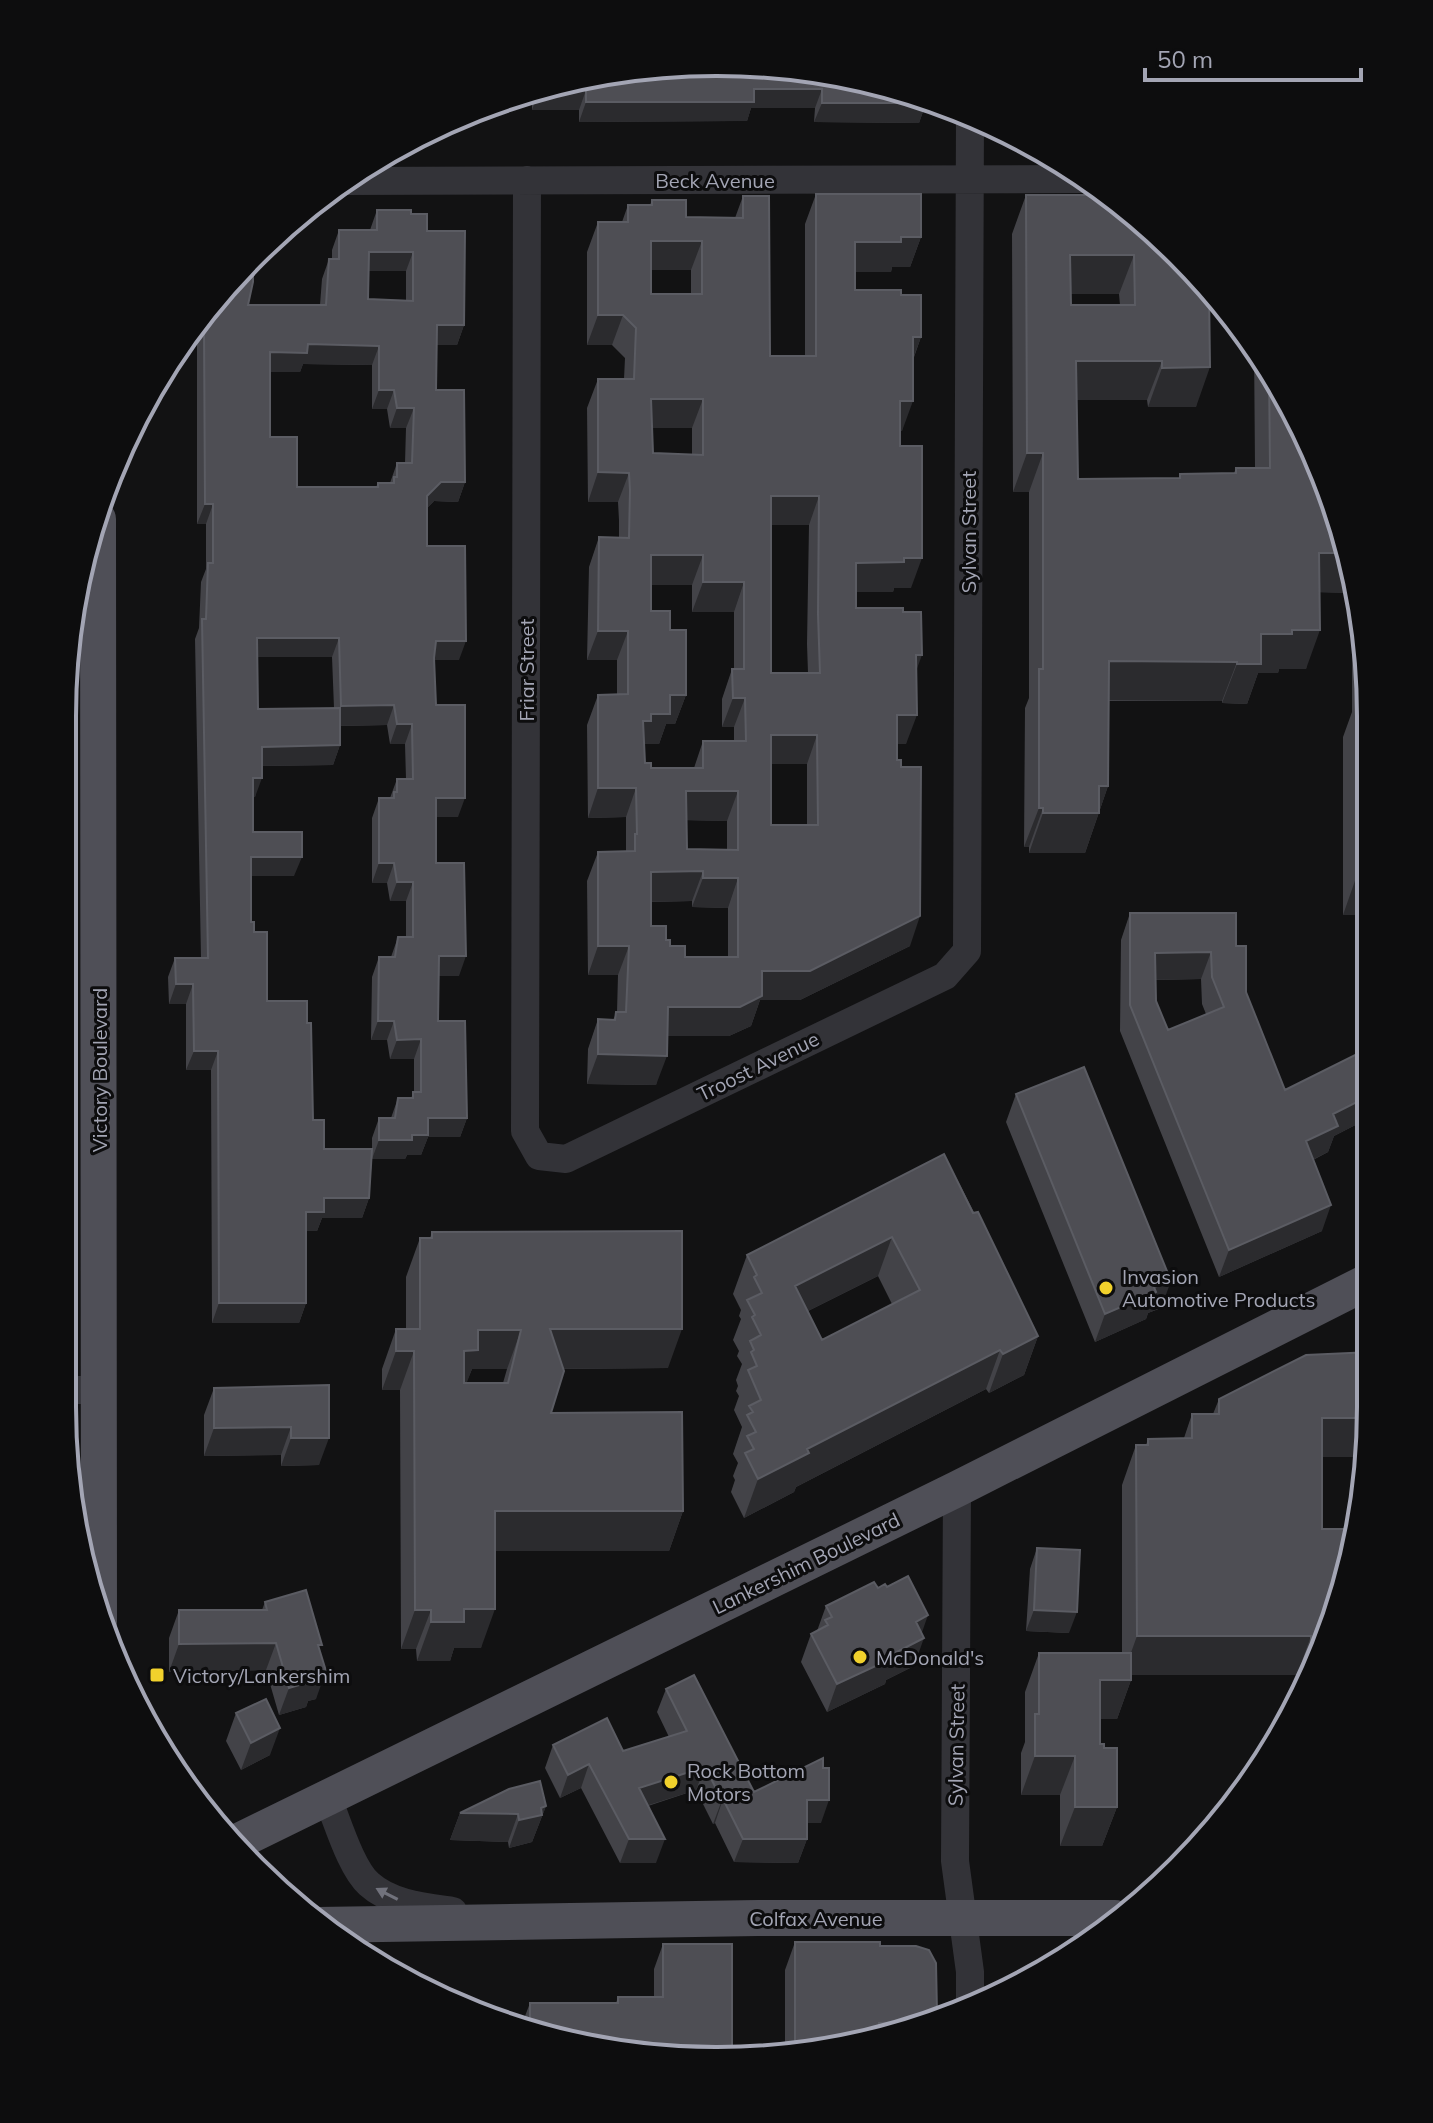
<svg xmlns="http://www.w3.org/2000/svg" width="1433" height="2123" viewBox="0 0 1433 2123" font-family="Mulish,sans-serif">
	<style>
		.lines { fill: none; stroke-linecap: round; stroke-linejoin: round }
		.minor { stroke: #333338; stroke-width: 28 }
		.major { stroke: #4f4f57; stroke-width: 36 }
		.wall { fill: #434348; fill-rule: evenodd }
		.shaded-wall { fill: #2b2b2e }
		.building { fill: #4e4e54; stroke: #5b5c63; stroke-width: 2; fill-rule: evenodd }
		.oneway { fill: #71727c }
		.poi-dot { fill: #f1d12c; stroke: #0d0d0e; stroke-width: 3 }
		.labels { text-anchor: middle; dominant-baseline: central; stroke-width: 6; stroke-linejoin: round; paint-order: stroke }
		.street-label { font-size: 20px; fill: #a3a5b4; stroke: #0d0d0e }
		.poi-label { font-size: 20px; fill: #a3a5b4; stroke: #0d0d0e; text-anchor: start }
		.rim { fill: none; stroke: #a3a5b4; stroke-width: 4 }
	</style>
	<rect width="100%" height="100%" fill="#121213"/>
	<g class="lines">
		<!-- minor -->
		<path class="minor" d="M527 180 525 1131 539 1156 566 1159 945 976 967 951 970 114
			M342 181 1088 179
			M62 1390H99
			M957 1489 955 1861 970 1972V2001
			M328 1799C338 1823 351 1868 369 1884 391 1904 425 1907 453 1911"/>
		<!-- major -->
		<path class="major" d="M98 519 99 1622
			M239 1841 957 1489 1371 1280
			M318 1925 758 1918H1115"/>
	</g>
	<!-- wall -->
	<path class="wall" d="M716 62 926 103 919 123 814 122 815 108H751L747 121H731L579 122V110H532V92L588 75Z
		M816 194 921 237 910 267H892L891 272H855V290L901 295 921 337 913 360 902 431H900V446L911 588H894L893 592H856V608L916 671 906 744H897L910 946 800 1000H760L751 1026 729 1036H667L656 1085 587 1084 588 1049 598 1019 613 1020 617 1012 618 975H588L587 881 598 852 626 851V817L588 818 587 725 598 695H617V660H587L589 567 599 537 619 538V520L618 502H588L587 408 598 379H624L625 358 612 345H587V252L598 222H622L628 205H650L652 200 686 217 735 218 743 196 770 356H805V224ZM651 270H691V294H651ZM652 428H692V455L653 453ZM771 525H809L807 644 808 673H771ZM651 585H692V612H734V669H732L722 699V727H734V741H703L694 768H651L645 763 644 744H659L666 724H675L686 695 670 630 651 611ZM771 764H807V825H771ZM687 820 727 821V850L687 849ZM692 901V907L728 908V957H685L670 946 666 940 651 926V902Z
		M1026 195 1179 253 1218 301H1209L1196 407H1148L1147 400H1077L1078 479 1179 478 1180 474 1234 473 1236 468H1255L1254 345 1260 352 1315 455V474H1323L1358 588 1371 716V915H1343V737L1352 712V593L1320 592 1306 669H1279L1278 673H1258L1247 704 1222 703V701H1108V786L1085 853H1029V847H1024L1025 708 1029 698V492H1013L1012 234ZM1071 294H1119L1120 305H1071Z
		M377 210 411 214 427 231 464 325 457 345H437L436 390 465 482 458 502 434 501 427 508V546L459 660H434L436 705 458 817H436V863L459 976H439L438 1021 467 1118 460 1137H428L421 1155H407L405 1159H372L369 1198 362 1218H322L317 1231H306V1303L299 1323H212L211 1070H186V1004H169L168 977 175 958H201L195 639 199 628 201 582 206 569V524H197V333L253 255 248 305H320L322 279 329 259H332V250L339 230H370ZM369 271H406V300L368 299ZM303 364 372 365V409H387L390 428H406L405 463H397L390 483H378L376 487H297L270 437V372H300ZM257 657H332L334 708 258 709ZM387 725 390 744H405L406 779H397L390 798H379L372 818V883H387L390 901H406V937H398L391 957H379L372 977 371 1040H387L390 1059H414V1092L411 1098H398L391 1118H379L372 1138V1149H324L313 1120 307 1023 267 1001 251 922V876H294L253 832V797H255L262 766 333 765 340 745V726Z
		M1130 913 1236 946 1246 992 1285 1090 1371 1047V1117L1334 1136 1328 1152 1313 1160 1322 1231 1219 1277 1120 1031 1121 940ZM1201 979 1202 1004 1206 1014 1168 1030 1156 1001V980Z
		M1016 1094 1161 1308 1148 1313 1146 1319 1095 1342 1006 1122Z
		M944 1154 1038 1336 1024 1375 989 1393 986 1389 796 1487 794 1492 744 1518 731 1492 735 1480 733 1476 738 1463 733 1454 742 1427 734 1410 739 1396 736 1391 738 1386 736 1380 742 1364 737 1356 739 1351 733 1340 741 1319 739 1316 741 1310 733 1294 747 1255ZM878 1276 892 1304 822 1340 808 1311Z
		M432 1232 668 1368 563 1369 551 1413 683 1511 669 1551H495L481 1648H454L450 1661H417L416 1649H401L400 1390H382V1369L396 1329H406V1277L420 1238H430ZM472 1369H507L503 1383H466Z
		M329 1385 319 1465 281 1466V1455L204 1456V1415L214 1388Z
		M1219 1399 1366 1457H1322V1529L1358 1534 1297 1702V1675H1131V1680L1117 1719H1100V1744L1104 1748 1117 1807 1102 1846H1060V1795H1021V1753L1025 1742V1692L1039 1653H1122V1485L1136 1445H1146L1148 1439 1184 1438 1192 1414H1213Z
		M1037 1548 1069 1633 1026 1631 1030 1569Z
		M878 1588 922 1633 914 1666 886 1680 885 1684 827 1712 801 1662 811 1634 817 1631 826 1606Z
		M265 1602 320 1650 316 1699 308 1701 306 1707 279 1715 266 1670 169 1672V1638L179 1610H262Z
		M666 1689 754 1792 821 1823H807V1839L798 1863 734 1862 715 1823 713 1824 696 1790 648 1806 656 1863H620L581 1788 560 1798 545 1768 553 1745 623 1751 669 1737 657 1712Z
		M236 1713 270 1755 241 1770 226 1741Z
		M546 1806 532 1842 509 1848 508 1842 450 1840 460 1813Z
		M795 1942 880 1946 845 2048 785 2052V1970Z
		M663 1944 673 2060 522 2024 530 2003H616L618 1997H654V1969Z"/>
	<!-- shaded-wall -->
	<path class="shaded-wall" d="M754 89H822L815 108H751L747 121 579 122 586 102Z
		M539 90H586L579 110H532Z
		M822 103H926L919 123 814 122Z
		M901 237H921L910 267H892L891 272H845L855 242Z
		M651 241H702L691 270H640Z
		M369 252H413L406 271H362Z
		M1070 255H1134L1119 294H1056Z
		M1202 281 1218 301H1194Z
		M598 315H623L612 345H587Z
		M437 325H464L457 345H430Z
		M913 337H921L910 367Z
		M308 344 379 346 372 365 303 364 300 372H262L270 352Z
		M1076 361H1162L1147 400H1062Z
		M1210 367 1196 407H1148L1162 368Z
		M379 390H394L387 409H372Z
		M651 399H703L692 428H640Z
		M900 401H913L902 431H889Z
		M397 408H414L406 428H390Z
		M1027 453H1043L1029 492H1013Z
		M598 472 629 473 618 502H588Z
		M441 482H465L458 502 434 501 420 515 427 496Z
		M771 496H819L809 525H760Z
		M205 504H213L206 524H197Z
		M1319 553H1348L1356 581 1352 593 1305 592Z
		M651 555H703L692 585H640Z
		M904 558H922L911 588H894L893 592H845L856 563Z
		M703 582H744L734 612H692Z
		M1292 630H1320L1306 669H1279L1278 673H1258L1247 704 1222 703 1237 664 1261 634Z
		M598 631H628L617 660H587Z
		M257 638H339L332 657H250Z
		M436 641H466L459 660H429Z
		M916 655H922L911 685Z
		M1109 661 1237 662 1222 701 1094 700Z
		M670 695H686L675 724H666L659 744H643V721Z
		M733 698H745L734 727H722Z
		M394 705 387 725 334 726 341 706Z
		M897 715H917L906 744H886Z
		M397 724H412L405 744H390Z
		M771 735H817L807 764H760Z
		M340 745 333 765 255 766 262 747Z
		M253 778H262L255 797 246 798Z
		M1099 786H1108L1085 853H1029L1043 813Z
		M598 788H636L626 817 588 818Z
		M686 791H738L727 821 675 820Z
		M436 798H465L458 817H429Z
		M1039 808H1043L1029 847H1024Z
		M251 857H302L294 876H244Z
		M379 863H394L387 883H372Z
		M703 871 692 901 640 902 651 872Z
		M1357 875H1371V915H1343Z
		M703 878H738L728 908 692 907Z
		M397 882H413L406 901H390Z
		M920 916 910 946 800 1000H760L751 1026 729 1036H657L668 1007 762 971Z
		M598 946H629L618 975H588Z
		M1211 952 1201 979 1145 980 1155 953Z
		M439 956H466L459 976H432Z
		M176 984H193L186 1004H169Z
		M378 1021H394L387 1040H371Z
		M421 1039 414 1059H390L397 1040Z
		M194 1051H218L211 1070H186Z
		M598 1054 667 1056 656 1085 587 1084Z
		M1371 1095V1117L1334 1136 1328 1152 1296 1168 1306 1141 1333 1114Z
		M428 1118H467L460 1137H428L421 1155H407L405 1159H372L379 1140 412 1135Z
		M324 1198H369L362 1218H322L317 1231H299L306 1212Z
		M1331 1205 1322 1231 1219 1277 1229 1250Z
		M892 1237 878 1276 780 1325 795 1286Z
		M1171 1281 1161 1308 1148 1313 1146 1319 1095 1342 1105 1314 1154 1287Z
		M219 1303H306L299 1323H212Z
		M550 1329H682L668 1368 536 1369Z
		M478 1330H521L507 1369H472L464 1390V1351Z
		M1038 1336 1024 1375 989 1393 1003 1354Z
		M1000 1350 986 1389 796 1487 794 1492 744 1518 758 1479 807 1449Z
		M396 1351H414L400 1390H382Z
		M1322 1418H1370L1366 1457H1308Z
		M291 1427 281 1455 204 1456 214 1428Z
		M291 1438H329L319 1465 281 1466Z
		M495 1511H683L669 1551H481Z
		M464 1609H495L481 1648H454L450 1661H417L431 1622Z
		M415 1610H431L416 1649H401Z
		M1034 1610 1077 1612 1069 1633 1026 1631Z
		M928 1615 919 1641 924 1638 914 1666 886 1680 885 1684 827 1712 837 1684 893 1654 916 1622Z
		M1137 1636H1311L1297 1675H1123Z
		M276 1643 266 1670 169 1672 179 1644Z
		M1311 1663H1315L1303 1696 1299 1702H1297Z
		M326 1671 316 1699 308 1701 306 1707 279 1715 289 1688 315 1674Z
		M1100 1680H1131L1117 1719H1086Z
		M280 1728 270 1755 241 1770 251 1743Z
		M1035 1756H1075L1060 1795H1021Z
		M589 1764 581 1788 560 1798 568 1775Z
		M705 1767 696 1790 630 1811 639 1788Z
		M723 1799 715 1823 713 1824 722 1800Z
		M807 1800H829L821 1823H798Z
		M546 1806 532 1842 509 1848 519 1820 541 1808Z
		M1075 1807H1117L1102 1846H1060Z
		M460 1813 518 1814 508 1842 450 1840Z
		M629 1839H665L656 1863H620Z
		M743 1839H807L798 1863 734 1862Z
		M913 2022 874 2037 879 2023Z
		M795 2048H827V2050L793 2052Z
		M659 2056H723L673 2060Z"/>
	<!-- building -->
	<path class="building" d="M716 62 844 74 926 100V103H822V89H754V102H586V90H539L588 75Z
		M816 194H921V237H901V242H855V290H901V295H921V337H913V401H900V446H922V558H904V562L856 563V608H903V612H921L922 655H916L917 715H897V760H901V767H921L920 916 810 971H762V996L740 1007H668L667 1056 598 1054V1019L615 1020 616 1012H626L629 946H598V852L635 851V834H637L636 788H598V695L628 694V631H598L599 537 629 538 630 490 629 473 598 472V379H634L636 328 623 315H598V222H628V205H652V200H686V217L743 218V196H769L770 356H816ZM651 241H702V294H651ZM651 399H703V455L653 453ZM771 496H819L818 614 820 673H771ZM651 555H703V582H744V669H732L733 698H745L746 741H703V768H651V763H645L643 721H651V714H670V695H686V630H670V611H651ZM771 735H817L818 825H771ZM686 791H738V850L687 849ZM703 871V878H738V957H685V946H670V940H666V926H651V872Z
		M1026 195H1108L1179 253 1209 290 1210 367 1162 368V361H1076L1078 479 1180 478V474L1236 473V468H1270L1269 368 1315 455V474H1323L1348 553H1319L1320 630H1292V634H1261V664H1237V662L1109 661 1108 786H1099V813H1043V808H1039V669H1043V453H1027ZM1070 255H1134L1135 305H1071Z
		M377 210H411V214H427V231H465L464 325H437L436 390H464L465 482H441L427 496V546H465L466 641H436L434 658 436 705H465V798H436V863H464L466 956H439L438 1021H465L467 1118H428V1135H412V1140H379V1118H395L398 1098H413V1092H421V1039L397 1040 394 1021H378L379 957H395L398 937H413V882H397L394 863H379V798H394V792H397V779H413L412 724H397L394 705 341 706 339 638H257L258 709 340 708V745L262 747V778H253V832H302V857H251V922H254V932H267V1001H307V1023H311L313 1120H324V1149H372L369 1198H324V1212H306V1303H219L218 1051H194L193 984H176L175 958H208L202 619H206L208 563H213V504H205L204 323 253 255V282L248 305H326L329 259H339V230H377ZM369 252H413V301L368 299ZM308 344 379 346V390H394L397 408H414L412 463H397V477H394V483H378V487H297V437H270V352L307 353Z
		M1366 670 1371 716V875H1357V698H1366Z
		M1130 913H1236V946H1246V992L1285 1090 1371 1047V1095L1333 1114 1338 1126 1306 1141 1331 1205 1229 1250 1130 1005ZM1211 952 1212 977 1224 1007 1168 1030 1156 1001 1155 953Z
		M1084 1067 1171 1281 1154 1287 1156 1292 1105 1314 1016 1094Z
		M944 1154 973 1213 978 1212 1038 1336 1003 1354 1000 1350 807 1449 809 1453 758 1479 745 1453 754 1449 747 1436 756 1432 747 1415 753 1412 749 1406 761 1400 748 1370 757 1366 751 1352 754 1350 750 1341 761 1335 752 1317 755 1315 747 1300 762 1293 754 1277 757 1275 747 1255ZM892 1237 920 1290 822 1340 795 1286Z
		M682 1231V1329H550L564 1371 551 1413 682 1412 683 1511H495V1609H464V1622H431V1610H415L414 1351H396V1329H420V1238H432V1232ZM478 1330H521L508 1383H464V1351L478 1350Z
		M1371 1352 1370 1418H1322V1529H1359L1358 1534 1315 1663H1311V1636H1137L1136 1445H1148V1439L1192 1438V1414H1219V1399L1306 1355Z
		M329 1385V1438H291V1427L214 1428V1388Z
		M1037 1548 1080 1550 1077 1612 1034 1610Z
		M908 1576 928 1615 916 1622 924 1638 893 1654 895 1657 837 1684 811 1634 828 1625 825 1620 832 1617 826 1606 874 1582 878 1588 885 1584 887 1587Z
		M306 1590 322 1645H318L326 1671 315 1674 316 1680 289 1688 276 1643 179 1644V1610H267L265 1602Z
		M1039 1653H1131V1680H1100V1744H1104V1748H1117V1807H1075V1756H1035V1714H1039Z
		M694 1675 754 1792 823 1758V1768H829V1800H807V1839H743L723 1799 722 1800 705 1767 639 1788 665 1839H629L589 1764 568 1775 553 1745 607 1718 623 1751 687 1731 666 1689Z
		M266 1699 280 1728 251 1743 236 1713Z
		M540 1781 546 1806 541 1808 542 1815 519 1820 518 1814 460 1813 509 1789Z
		M795 1942H880V1946H916L929 1950 936 1963 937 2013 913 2022 879 2023V2035L868 2039H859V2043L845 2048 828 2049 827 2048H795Z
		M663 1944H732V2056H659L530 2026V2003H618V1997H663Z"/>
	<!-- one-way arrows -->
	<defs><path id="oneway-solid" d="M-6-.8H1V-3.2L6.5 0L1 3.2V.8H-6Z" transform="scale(2)"/></defs>
	<use class="oneway" href="#oneway-solid" transform="translate(387 1894) rotate(-153)"/>
	<!-- markers -->
	<g class="poi-dot">
		<circle cx="1106" cy="1288" r="8"/>
		<circle cx="860" cy="1657" r="8"/>
		<rect x="149" y="1667" width="16" height="16" rx="4"/>
		<circle cx="671" cy="1782" r="8"/>
	</g>
	<g class="labels">
		<!-- street labels -->
		<g class="street-label">
			<text x="715" y="180">Beck Avenue</text>
			<text transform="translate(968 532) rotate(-90)">Sylvan Street</text>
			<text transform="translate(526 670) rotate(-90)">Friar Street</text>
			<text transform="translate(758 1066) rotate(-26)">Troost Avenue</text>
			<text transform="translate(99 1070) rotate(-90)">Victory Boulevard</text>
			<text transform="translate(806 1563) rotate(-26)">Lankershim Boulevard</text>
			<text transform="translate(956 1745) rotate(-89)">Sylvan Street</text>
			<text x="816" y="1918">Colfax Avenue</text>
		</g>
		<!-- poi labels -->
		<g class="poi-label">
			<text x="1122" y="1276">Invasion<tspan x="1122" dy="23">Automotive Products</tspan></text>
			<text x="876" y="1657">McDonald's</text>
			<text x="173" y="1675">Victory/Lankershim</text>
			<text x="687" y="1770">Rock Bottom<tspan x="687" dy="23">Motors</tspan></text>
		</g>
	</g>
	<!-- crop -->
	<path d="M0 0H1433V2123H0ZM716 76H717A640 640 0 0 1 1357 716V1407A640 640 0 0 1 717 2047H716A640 640 0 0 1 76 1407V716A640 640 0 0 1 716 76Z" fill="#0d0d0e" fill-rule="evenodd"/>
	<path class="rim" d="M716 76H717A640 640 0 0 1 1357 716V1407A640 640 0 0 1 717 2047H716A640 640 0 0 1 76 1407V716A640 640 0 0 1 716 76Z"/>
	<!-- scale -->
	<path d="M1145 68v12h216v-12" fill="none" stroke="#a3a5b4" stroke-width="4"/>
	<text x="1157" y="68" font-size="24" fill="#a3a5b4" stroke="#0d0d0e" stroke-width="6" paint-order="stroke">50 m</text>
</svg>
